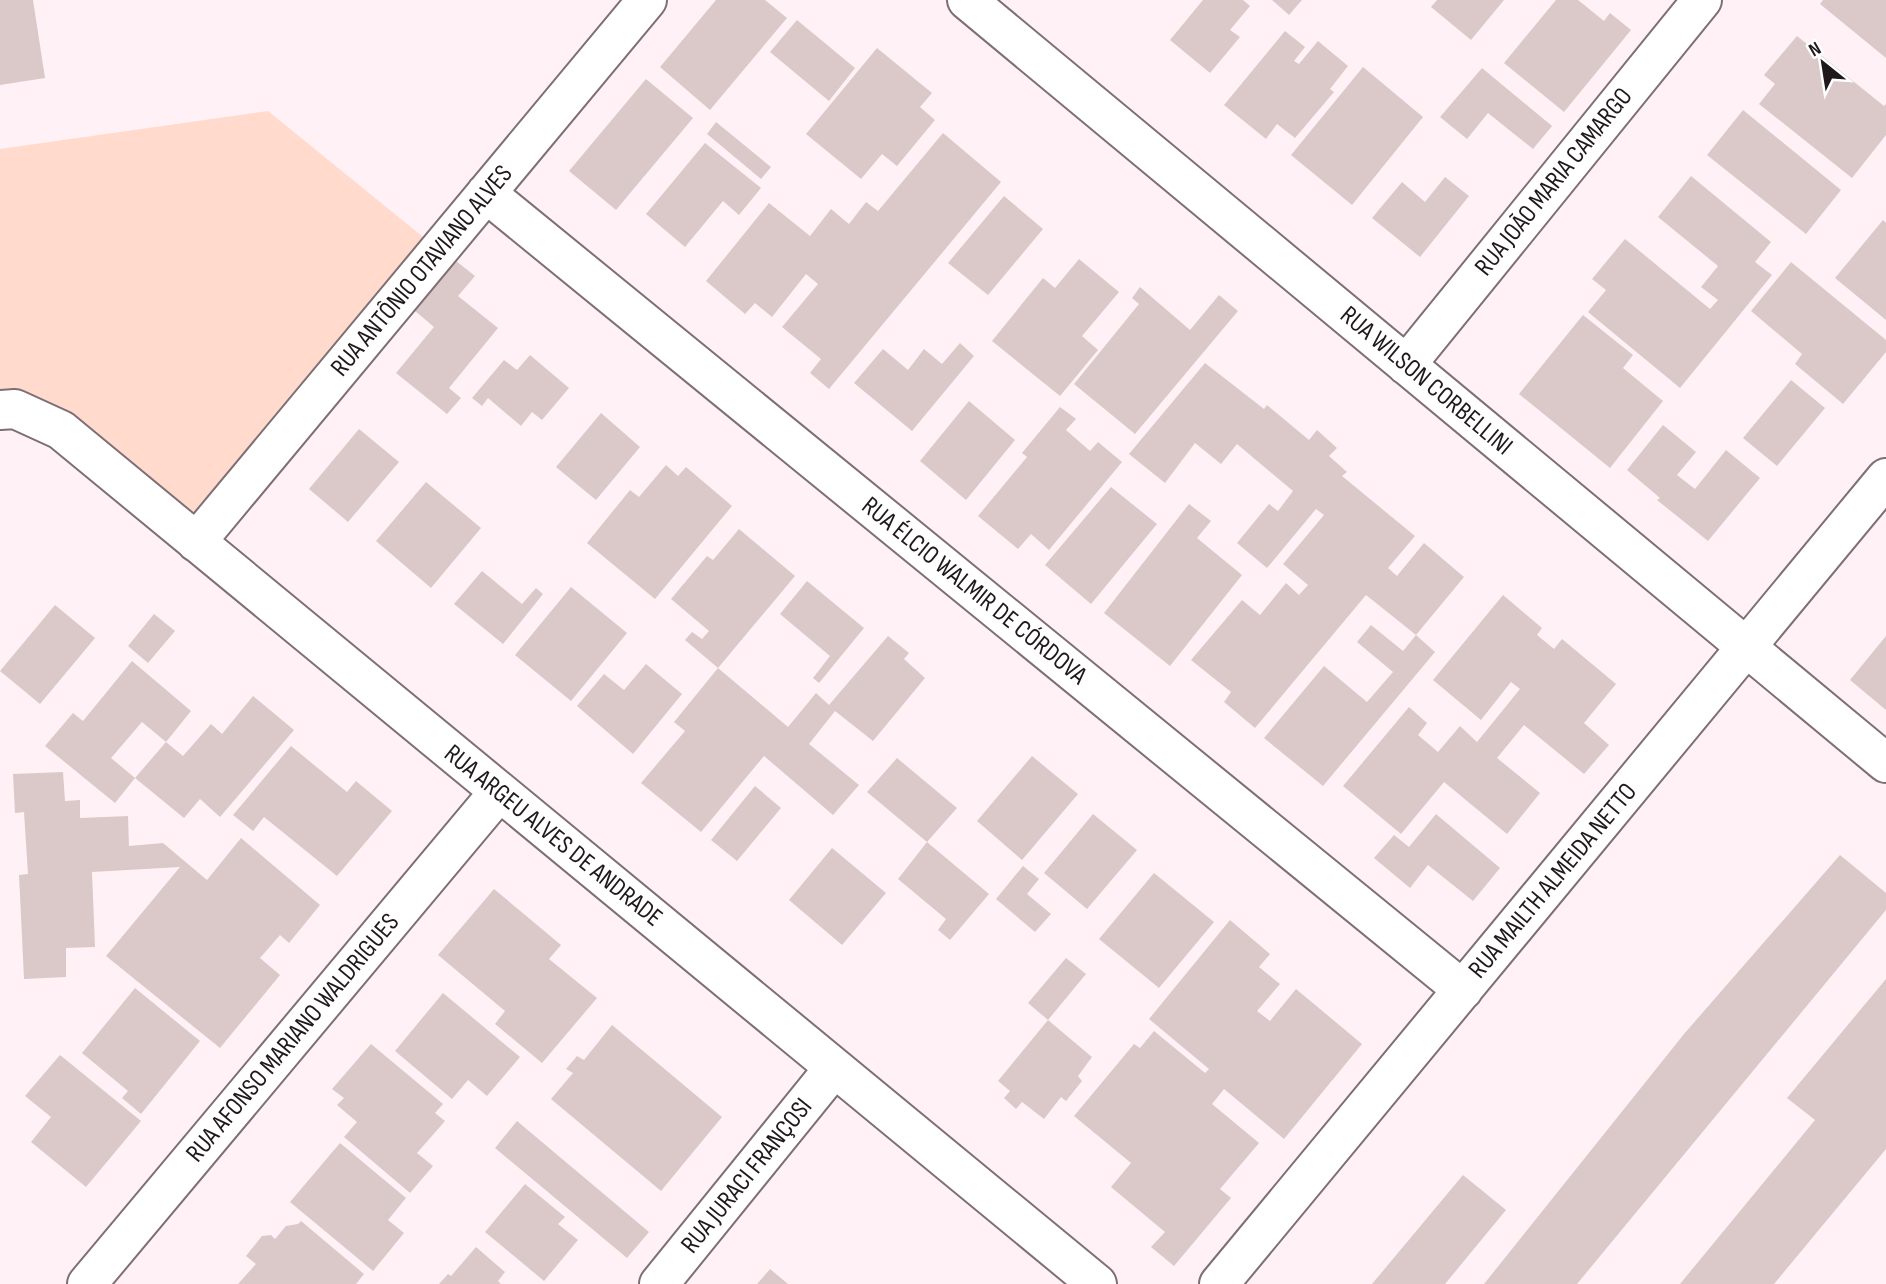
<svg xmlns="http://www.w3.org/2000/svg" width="1886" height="1284" viewBox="0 0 1886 1284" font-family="'Sofia Sans Condensed',sans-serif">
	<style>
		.green { fill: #ffdacd }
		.building { fill: #dac9c8 }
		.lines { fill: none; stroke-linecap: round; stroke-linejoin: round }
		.minor-casing { stroke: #7e6f74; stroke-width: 42 }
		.minor { stroke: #fff; stroke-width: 38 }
		.labels { text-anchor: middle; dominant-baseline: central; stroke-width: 6; stroke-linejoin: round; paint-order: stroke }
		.street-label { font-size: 26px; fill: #1f191b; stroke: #fff }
	</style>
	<rect width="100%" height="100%" fill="#fff1f5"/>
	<!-- green -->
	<path class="green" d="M268 111 439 250 196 542 0 410V149Z"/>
	<!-- building -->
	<path class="building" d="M0 0H33L45 78 0 85Z
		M716 0H765L787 18 710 110 660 67Z
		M1203 0H1243L1250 6 1230 30 1240 37 1210 73 1170 40Z
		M1272 0H1302L1289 15Z
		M1437 0H1504L1471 40 1431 7Z
		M1556 0H1578L1604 21 1610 13 1631 30 1564 112 1504 63Z
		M1823 0H1886V58L1820 4Z
		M797 20 855 68 829 101 770 52Z
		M1285 31 1305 47 1294 61 1299 64 1318 41 1348 66 1330 89 1334 92 1295 138 1277 124 1266 139 1224 105Z
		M1797 36 1884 106 1886 104V135L1852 178 1759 104 1775 84 1764 75Z
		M877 48 932 93 920 107 935 120 897 166 882 154 861 179 806 134Z
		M1363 67 1423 117 1352 205 1291 155Z
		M1482 68 1552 126 1533 149 1488 113 1467 139 1440 117Z
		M646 79 693 118 616 210 569 171Z
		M1743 110 1841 190 1806 234 1707 155Z
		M716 122 771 167 761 179 707 134Z
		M943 133 1001 182 829 389 810 373 821 359 782 327 818 284 806 274 772 317 755 303 745 314 706 281 769 203 810 236 831 209 849 224 866 202 878 211Z
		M705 143 761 188 739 215 723 201 685 247 646 214Z
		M1691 176 1771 242 1755 262 1772 275 1680 388 1588 312 1606 290 1592 279 1625 239 1710 309 1718 300 1701 287 1718 266 1658 217Z
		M1445 177 1469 196 1420 257 1372 218 1402 182 1425 202Z
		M1004 196 1043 229 988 295 948 263Z
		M1883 220 1886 223V320L1835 278Z
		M451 257 475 276 458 296 498 328 449 388 461 398 447 414 396 373 434 327 408 305Z
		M1079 259 1119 292 1082 336 1098 350 1060 396 992 341 1043 278 1055 288Z
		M1791 262 1886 340V352L1843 404 1795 364 1802 354 1751 311Z
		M1140 287 1190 330 1219 295 1238 311 1135 434 1074 384 1139 304 1132 298Z
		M1583 315 1633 355 1623 368 1663 401 1610 468 1519 394Z
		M960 343 974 356 912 431 854 383 883 349 908 370 924 349 942 364Z
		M530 355 569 388 542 420 532 412 521 426 488 398 482 406 472 398 504 360 517 370Z
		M1205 363 1264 409 1267 405 1309 440 1317 430 1337 448 1329 456 1347 472 1342 476 1415 536 1388 568 1397 576 1424 543 1464 577 1416 635 1366 595 1255 728 1224 702 1231 692 1191 660 1242 600 1260 615 1286 583 1299 595 1308 585 1283 564 1324 515 1316 509 1267 568 1237 543 1269 504 1278 511 1293 491 1237 444 1221 464 1195 443 1165 483 1129 454Z
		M1791 380 1825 408 1777 466 1743 438Z
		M969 401 1015 440 966 500 920 461Z
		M1060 407 1076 419 1066 430 1090 451 1098 442 1122 462 1049 550 1031 534 1018 549 978 516 1027 457 1022 453Z
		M601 413 640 447 596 500 556 467Z
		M1663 425 1696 452 1677 475 1695 489 1726 450 1760 478 1708 541 1657 500 1660 498 1627 470Z
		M359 429 399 462 348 522 309 489Z
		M666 465 678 476 686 467 732 506 655 599 587 543 630 490 639 497Z
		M426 482 481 528 431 588 376 541Z
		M1111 487 1157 524 1091 604 1045 565Z
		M1189 504 1211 521 1197 538 1242 575 1170 666 1104 613Z
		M739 529 795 576 718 668 685 640 692 632 702 639 709 631 671 599 707 556 713 560Z
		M482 571 522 604 536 588 543 594 503 644 454 604Z
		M807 581 864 628 819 683 813 678 830 656 780 614Z
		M571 587 627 633 571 701 515 655Z
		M1503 595 1542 628 1537 635 1554 649 1562 639 1616 684 1584 723 1609 745 1584 774 1524 725 1497 758 1540 793 1507 834 1444 782 1401 834 1343 786 1409 707 1427 723 1418 735 1438 752 1460 726 1477 742 1520 689 1511 682 1481 720 1433 680Z
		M55 605 95 638 40 704 0 671Z
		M154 614 175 631 148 663 128 646Z
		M1371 625 1403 651 1416 635 1435 652 1323 786 1264 738 1324 666 1367 702 1393 672 1357 642Z
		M888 636 909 653 904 659 925 678 873 741 835 711 809 744 859 785 833 815 764 756 701 832 641 783 685 731 674 722 718 668 788 727 816 693 829 705Z
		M1886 636V710L1850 680Z
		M132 661 191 711 166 742 142 722 111 758 135 778 166 742 183 756 211 724 222 734 253 696 294 730 220 817 200 799 184 818 135 778 115 803 45 746 73 713 83 721Z
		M646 664 682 694 633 754 577 706 604 674 624 690Z
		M291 746 347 792 356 781 392 811 337 876 264 817 253 831 233 815Z
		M1032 756 1078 794 1022 860 977 821Z
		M897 758 957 808 927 842 989 894 950 940 938 930 946 919 898 879 927 842 867 792Z
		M63 772 65 801 80 800V818L128 816 129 846 163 843 207 880 241 838 320 905 289 943 280 935 260 958 280 975 220 1048 106 956 180 867 92 872 95 947 66 948V977L24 979 19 875 28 874 24 812 15 813 13 774Z
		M755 786 781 808 737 861 711 840Z
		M1093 814 1137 850 1087 909 1044 873Z
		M1436 814 1500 868 1473 901 1428 865 1410 888 1374 858 1394 835 1409 847Z
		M832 848 886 893 842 945 789 900Z
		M1840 855 1886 893V910L1577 1284H1484L1684 1034Z
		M1023 866 1039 879 1027 894 1051 914 1035 932 996 899Z
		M1154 873 1214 922 1159 988 1099 939Z
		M494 889 561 945 549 959 597 998 542 1063 495 1024 505 1011 438 955Z
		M1230 920 1270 954 1259 967 1280 984 1257 1011 1270 1021 1296 989 1362 1044 1284 1139 1224 1089 1212 1104 1259 1143 1220 1189 1231 1198 1174 1266 1151 1247 1165 1232 1111 1187 1131 1163 1074 1116 1134 1044 1140 1048 1154 1031 1205 1073 1209 1069 1149 1019Z
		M1066 958 1086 974 1048 1020 1028 1003Z
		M1886 979V1149L1774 1284H1680L1815 1120 1787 1098Z
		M135 988 200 1041 141 1114 122 1098 128 1091 82 1053Z
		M443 993 520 1057 487 1096 468 1080 452 1099 395 1051Z
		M1048 1020 1092 1057 1078 1076 1082 1081 1066 1101 1061 1097 1044 1119 1022 1102 1016 1109 1004 1098 1010 1091 998 1081Z
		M612 1025 722 1117 661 1191 551 1099 573 1073 566 1069 577 1056 584 1060Z
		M371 1044 443 1104 435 1113 445 1121 417 1153 433 1166 410 1193 344 1137 357 1122 337 1105 344 1098 332 1089Z
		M60 1055 141 1121 86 1187 31 1142 51 1117 25 1096Z
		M517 1121 649 1232 627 1258 495 1148Z
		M340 1143 406 1198 388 1220 404 1233 373 1271 290 1202Z
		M1463 1175 1506 1210 1445 1284H1372Z
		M525 1184 565 1217 558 1224 578 1240 544 1281 485 1232Z
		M301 1221 364 1274 356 1284H238L256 1264 246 1256 262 1236 271 1235 275 1239 286 1226 298 1224Z
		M476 1247 505 1272 498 1281 501 1284H439L448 1274 451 1276Z
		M770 1269 788 1284H757Z"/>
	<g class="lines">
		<defs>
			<path id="minor" d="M967 0 1886 763
				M486 193 1463 990
				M1406 365 1702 0
				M0 410 15 409 61 430 1097 1284
				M196 542 647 0
				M87 1284 499 792
				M659 1284 834 1068
				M1219 1284 1886 478"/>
		</defs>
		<!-- minor casing -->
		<use href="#minor" class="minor-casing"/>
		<!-- minor -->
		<use href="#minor" class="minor"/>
	</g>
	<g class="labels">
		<!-- street labels -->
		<g class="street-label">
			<text transform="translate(1554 182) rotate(-51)">RUA JOÃO MARIA CAMARGO</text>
			<text transform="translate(422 271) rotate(-50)">RUA ANTÔNIO OTAVIANO ALVES</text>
			<text transform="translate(1426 381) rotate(40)">RUA WILSON CORBELLINI</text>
			<text transform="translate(974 591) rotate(39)">RUA ÉLCIO WALMIR DE CÓRDOVA</text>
			<text transform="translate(553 836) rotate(39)">RUA ARGEU ALVES DE ANDRADE</text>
			<text transform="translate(1553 881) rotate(-50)">RUA MAILTH ALMEIDA NETTO</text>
			<text transform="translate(293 1038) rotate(-50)">RUA AFONSO MARIANO WALDRIGUES</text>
			<text transform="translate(747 1176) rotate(-51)">RUA JURACI FRANÇOSI</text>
		</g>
	</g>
	<!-- north arrow -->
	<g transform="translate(1823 63) rotate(330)" stroke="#ffffff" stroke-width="5" paint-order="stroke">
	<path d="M0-5L12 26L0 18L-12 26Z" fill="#1f191b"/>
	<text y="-10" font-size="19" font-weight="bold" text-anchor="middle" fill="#1f191b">N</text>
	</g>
</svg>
